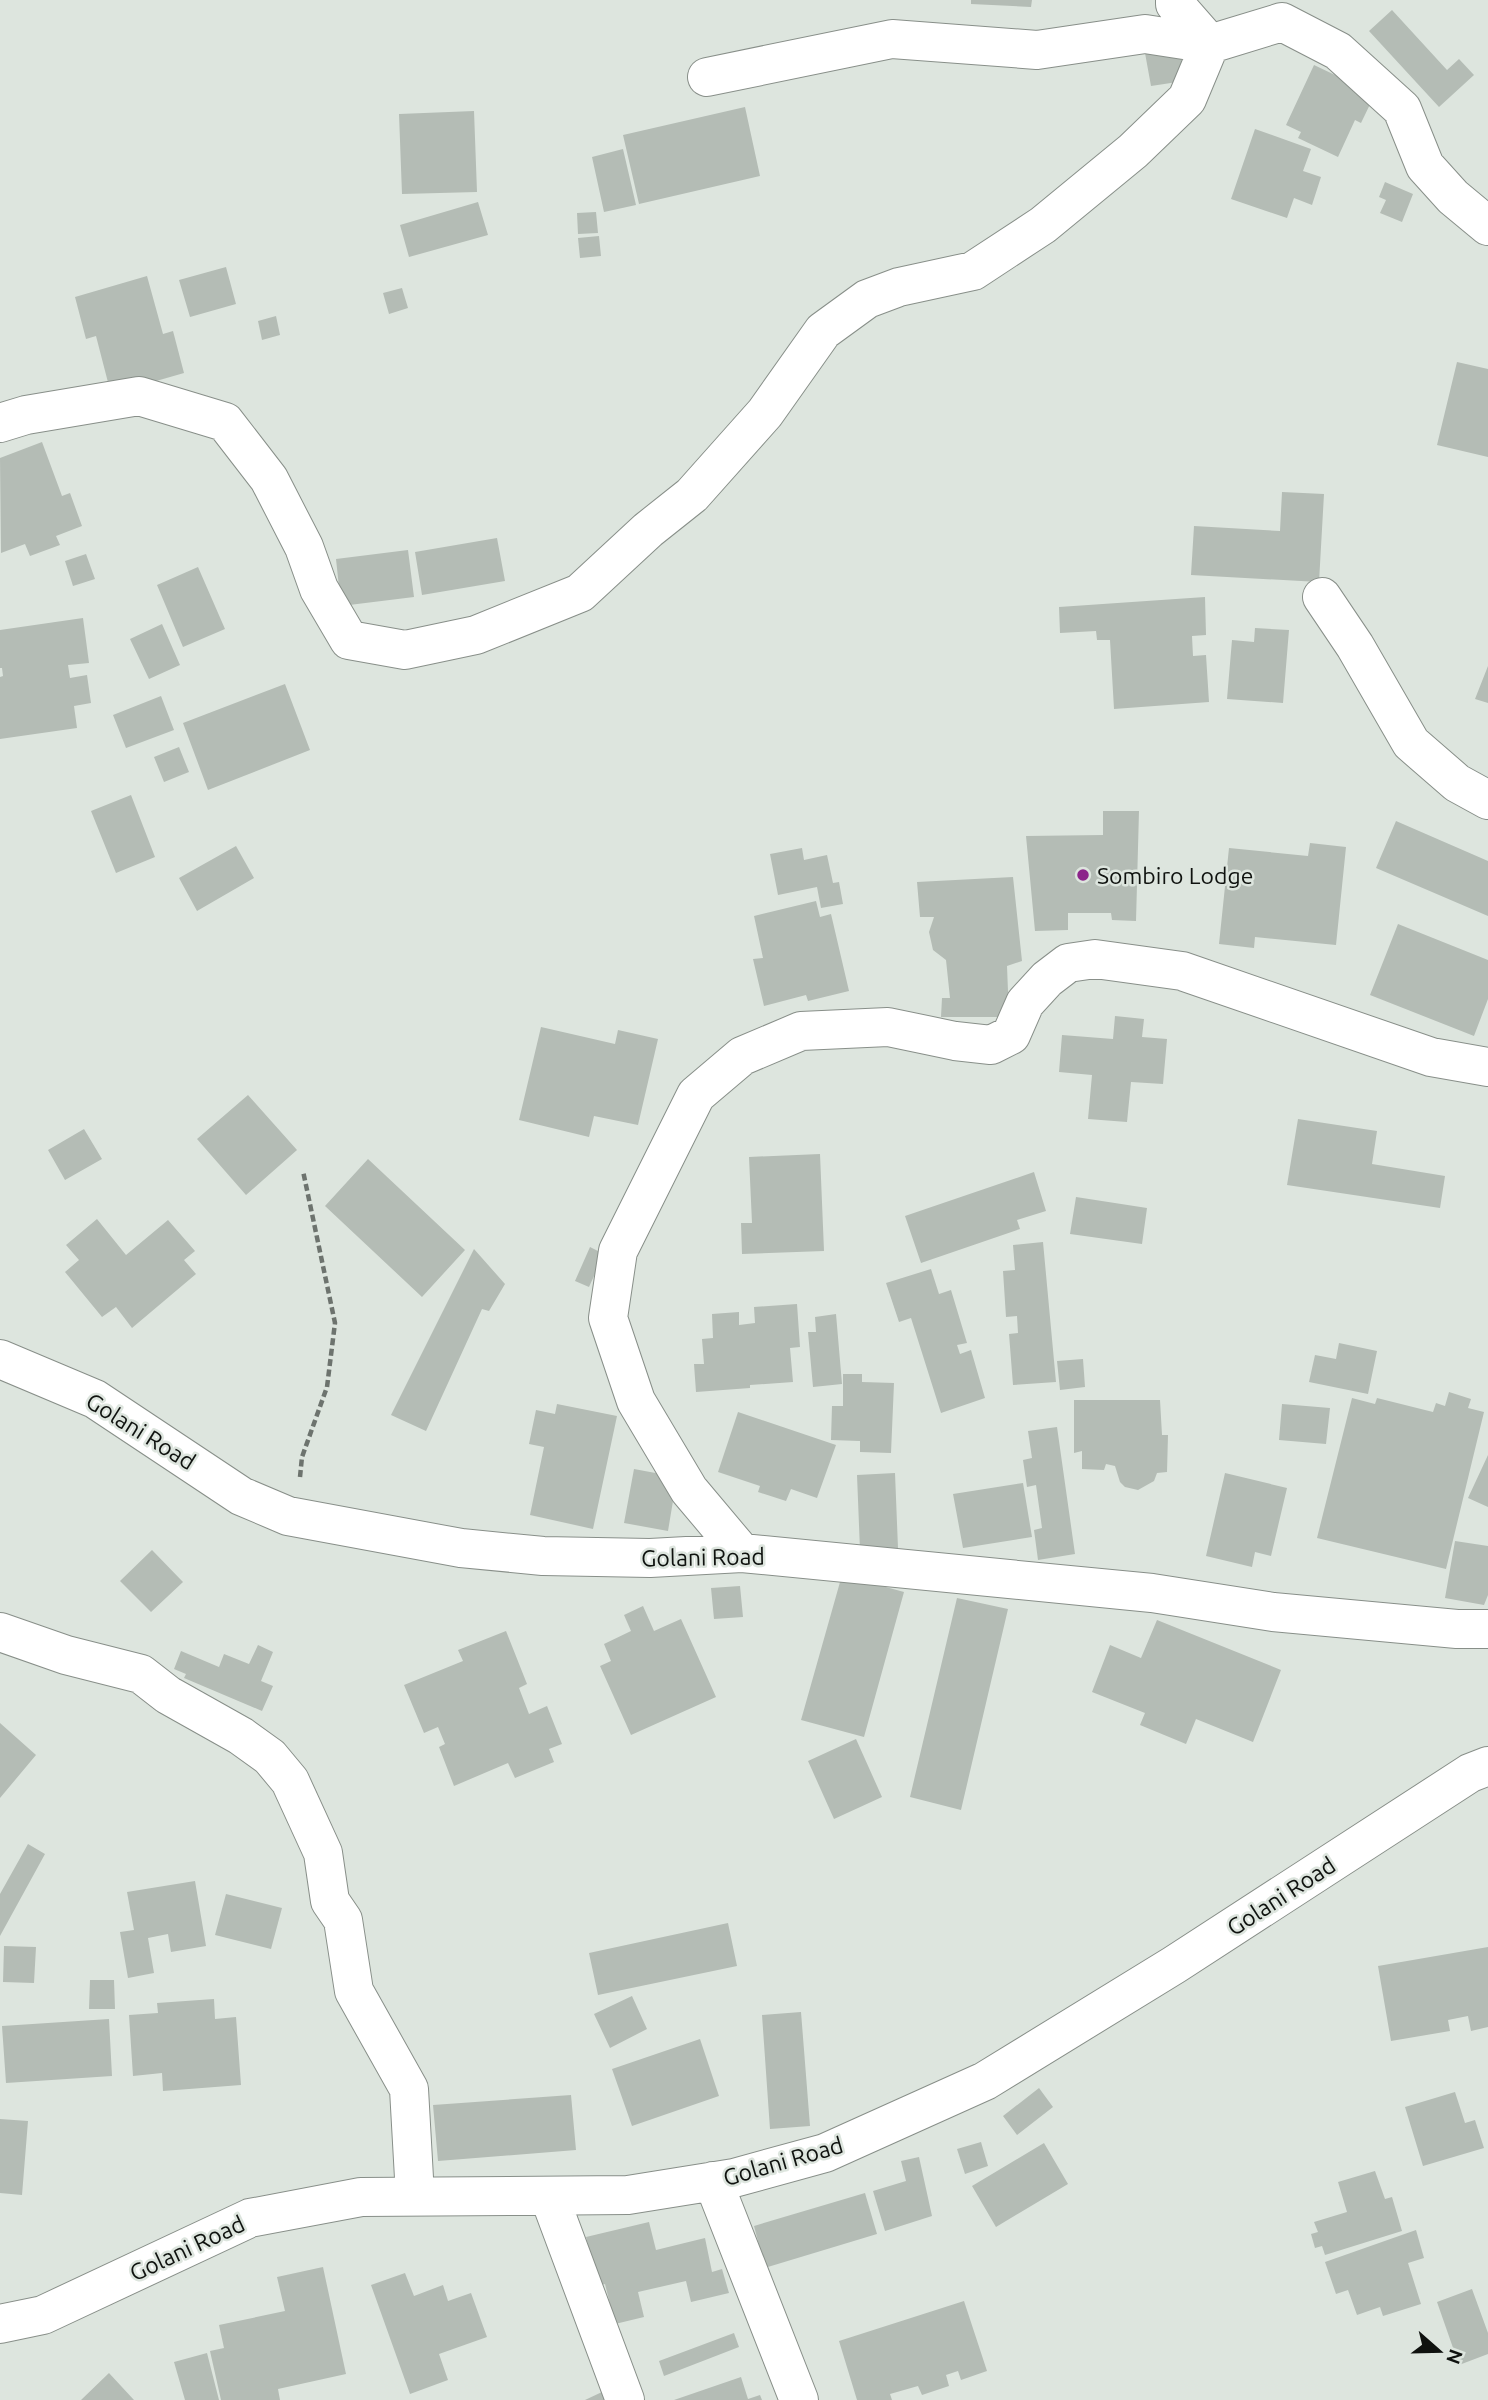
<svg xmlns="http://www.w3.org/2000/svg" width="1488" height="2400" viewBox="0 0 1488 2400" font-family="Ubuntu,sans-serif">
	<style>
		.building { fill: #b4bcb5 }
		.lines { fill: none; stroke-linecap: round; stroke-linejoin: round }
		.street-casing { stroke: #888f89; stroke-width: 40 }
		.path { stroke: #6d736e; stroke-width: 4.5; stroke-dasharray: 7 3.5; stroke-linecap: butt }
		.street { stroke: #fff; stroke-width: 38 }
		.poi-dot { fill: #8c248a; stroke: #dde5de; stroke-width: 2.5 }
		.labels { text-anchor: middle; dominant-baseline: central; stroke-width: 5; stroke-linejoin: round; paint-order: stroke }
		.poi-label { font-size: 23px; fill: #0f120f; stroke: #dde5de; text-anchor: start }
		.street-label { font-size: 23px; fill: #0f120f; stroke: #dde5de }
	</style>
	<rect width="100%" height="100%" fill="#dde5de"/>
	<!-- building -->
	<path class="building" d="M971 0H1032L1031 7 971 4Z
		M1392 10 1447 70 1459 59 1474 75 1439 107 1369 31Z
		M1180 46 1184 81 1151 86 1145 53Z
		M1314 65 1375 94 1361 123 1355 120 1338 157 1298 138 1301 132 1286 125Z
		M745 107 760 176 639 204 623 135Z
		M474 111 477 192 402 194 399 114Z
		M1255 129 1311 149 1303 171 1321 177 1312 205 1294 198 1287 218 1231 199Z
		M623 149 636 205 604 212 592 157Z
		M1385 182 1413 194 1402 222 1380 213 1386 200 1379 197Z
		M478 202 488 235 409 257 400 225Z
		M596 212 598 233 578 234 577 213Z
		M599 236 601 256 580 258 578 238Z
		M226 267 236 304 190 317 179 280Z
		M147 276 163 334 173 331 184 373 111 394 96 336 86 339 75 297Z
		M402 288 408 308 389 314 383 293Z
		M276 316 280 335 262 340 258 321Z
		M1457 362 1488 369V457L1437 445Z
		M42 442 62 496 70 493 82 526 56 536 60 545 30 556 25 544 1 553 0 458Z
		M1282 492 1324 494 1319 582 1191 575 1194 526 1280 531Z
		M497 538 505 581 422 595 415 552Z
		M408 550 414 597 341 606 336 559Z
		M86 554 95 579 73 586 65 561Z
		M198 567 225 629 183 647 157 585Z
		M1205 597 1206 635 1192 636 1193 656 1206 655 1209 702 1114 709 1110 640H1097L1096 631 1060 633 1059 607Z
		M83 618 89 663 68 665 70 678 87 675 91 703 74 706 77 728 0 739V677L3 676 2 668H0V630Z
		M162 624 180 665 149 679 130 639Z
		M1255 628 1289 630 1283 703 1227 699 1232 640 1254 642Z
		M1488 666V703L1475 699Z
		M285 684 310 750 208 790 183 723Z
		M161 696 174 730 126 748 113 715Z
		M179 747 189 772 164 782 154 757Z
		M131 795 155 857 116 873 91 811Z
		M1103 811H1139L1136 921 1112 920 1111 913H1068V930L1035 931 1026 836 1103 835Z
		M1396 821 1488 861V916L1376 868Z
		M1310 843 1346 847 1336 945 1255 937 1254 948 1219 944 1229 848 1308 856Z
		M236 846 254 878 197 911 179 878Z
		M802 848 804 860 827 855 833 883 839 882 843 904 821 908 817 887 778 895 770 854Z
		M1013 877 1022 961 1007 966 1009 1017H941L942 998H950L946 960 933 950 929 932 934 917H920L917 882Z
		M816 901 820 917 831 914 849 991 808 1001 806 995 764 1006 753 959 763 958 754 916Z
		M1398 924 1488 960V999L1474 1036 1370 995Z
		M1115 1016 1144 1019 1142 1037 1167 1039 1163 1084 1131 1082 1127 1122 1088 1119 1092 1075 1059 1072 1062 1035 1113 1039Z
		M541 1027 615 1044 618 1030 658 1039 638 1125 594 1116 589 1137 519 1120Z
		M248 1095 297 1150 246 1195 197 1139Z
		M1298 1119 1377 1131 1372 1164 1445 1176 1440 1208 1287 1185Z
		M84 1129 102 1159 65 1180 48 1150Z
		M820 1154 824 1251 742 1254 741 1223H752L749 1157Z
		M368 1159 465 1250 422 1297 325 1206Z
		M1034 1172 1046 1211 1017 1220 1020 1229 921 1263 905 1216Z
		M1076 1197 1147 1208 1142 1244 1070 1234Z
		M97 1219 126 1255 168 1220 195 1251 184 1260 196 1274 132 1328 116 1307 102 1317 65 1272 79 1260 66 1245Z
		M1043 1242 1056 1382 1013 1385 1009 1334 1018 1333 1017 1316 1006 1317 1003 1271 1015 1270 1013 1245Z
		M590 1247 604 1254 589 1287 575 1281Z
		M474 1249 505 1284 489 1311 482 1309 426 1431 391 1415Z
		M931 1269 939 1294 951 1290 967 1343 957 1345 960 1354 971 1350 985 1398 941 1413 911 1318 899 1322 886 1283Z
		M797 1304 800 1347 790 1348 793 1382 750 1385V1388L696 1392 694 1364H704L702 1339 713 1338 712 1314 739 1312V1325L755 1323 754 1307Z
		M836 1314 842 1384 813 1387 808 1332H816L815 1317Z
		M1339 1343 1377 1351 1368 1394 1309 1382 1315 1355 1336 1359Z
		M1083 1359 1085 1387 1060 1390 1057 1361Z
		M843 1374H862V1382L894 1383 891 1453 860 1452V1441L831 1440 832 1406H843Z
		M1449 1392 1471 1399 1468 1408 1484 1412 1446 1569 1317 1538 1352 1398 1375 1404 1377 1398 1433 1412 1436 1403 1445 1406Z
		M1074 1400H1160L1162 1435H1168L1167 1472 1157 1473 1154 1481 1138 1490 1125 1487 1120 1482 1115 1466 1106 1464 1104 1470 1082 1469V1451L1074 1453Z
		M557 1404 617 1416 593 1529 530 1515 544 1447 529 1444 536 1410 555 1414Z
		M1282 1404 1330 1408 1326 1444 1279 1440Z
		M738 1412 836 1445 817 1498 791 1489 786 1501 758 1492 760 1486 718 1472Z
		M1057 1427 1075 1554 1038 1560 1034 1530 1042 1528 1036 1485 1027 1487 1023 1460 1032 1458 1028 1431Z
		M1488 1455V1507L1468 1498Z
		M634 1469 677 1477 668 1531 624 1523Z
		M895 1473 898 1548 860 1550 857 1475Z
		M1225 1473 1287 1488 1271 1556 1255 1552 1252 1567 1206 1556Z
		M1023 1483 1032 1537 963 1548 953 1494Z
		M1455 1541 1488 1546V1595L1484 1605 1445 1598Z
		M152 1550 183 1582 151 1612 120 1581Z
		M842 1575 904 1592 864 1737 801 1720Z
		M740 1586 743 1617 714 1619 711 1588Z
		M957 1598 1008 1609 961 1810 910 1797Z
		M643 1606 654 1631 681 1619 716 1697 631 1735 600 1666 611 1661 604 1644 631 1631 624 1615Z
		M1157 1620 1281 1670 1253 1742 1196 1719 1186 1744 1140 1725 1145 1713 1092 1692 1110 1645 1141 1658Z
		M506 1631 527 1684 519 1688 529 1714 547 1706 562 1744 549 1749 554 1762 515 1778 508 1763 454 1786 439 1747 445 1744 438 1727 424 1733 404 1685 463 1661 458 1650Z
		M258 1645 273 1652 261 1681 273 1686 262 1711 184 1678 186 1674 174 1669 181 1651 219 1667 224 1654 249 1664Z
		M0 1723 36 1755 0 1798Z
		M856 1739 882 1797 834 1819 808 1761Z
		M28 1844 45 1854 0 1936V1894Z
		M195 1881 206 1946 171 1952 168 1934 148 1938 154 1973 128 1978 120 1932 134 1930 127 1892Z
		M226 1894 282 1908 271 1949 215 1935Z
		M728 1923 737 1966 598 1995 589 1953Z
		M4 1946 36 1947 34 1983 3 1982Z
		M1488 1947V2027L1471 2031 1468 2016 1448 2020 1450 2031 1391 2041 1378 1966Z
		M90 1980H114L115 2009H89Z
		M632 1996 647 2029 610 2048 594 2014Z
		M214 1999 215 2019 236 2017 241 2085 163 2091 162 2073 133 2076 129 2015 158 2013 157 2003Z
		M801 2012 810 2126 770 2129 762 2015Z
		M109 2019 112 2076 6 2083 2 2026Z
		M700 2039 719 2096 632 2126 612 2069Z
		M1039 2088 1053 2107 1017 2135 1003 2116Z
		M1455 2092 1465 2123 1475 2120 1484 2148 1423 2166 1405 2107Z
		M571 2095 576 2150 438 2161 433 2105Z
		M0 2119 28 2121 22 2195 0 2193Z
		M981 2142 988 2166 965 2174 957 2149Z
		M1044 2143 1068 2184 996 2227 972 2186Z
		M919 2157 932 2216 885 2231 873 2191 906 2181 901 2161Z
		M1375 2171 1385 2199 1392 2197 1402 2231 1325 2255 1322 2246 1315 2248 1311 2234 1318 2232 1314 2222 1347 2212 1338 2182Z
		M865 2193 877 2234 751 2272 759 2245 754 2226Z
		M649 2222 656 2250 705 2238 712 2272 722 2269 729 2293 691 2302 686 2281 638 2292 644 2317 615 2324 605 2284 598 2286 586 2237Z
		M1416 2230 1424 2258 1408 2263 1421 2304 1383 2316 1380 2307 1357 2315 1348 2290 1336 2294 1325 2262Z
		M323 2267 346 2374 278 2389 280 2400H221L210 2351 224 2348 219 2325 285 2311 277 2277Z
		M405 2273 414 2296 443 2285 448 2301 471 2293 487 2337 439 2354 448 2380 410 2394 371 2285Z
		M1472 2289 1488 2333V2354L1459 2365 1437 2302Z
		M964 2301 987 2371 961 2380 958 2371 946 2375 949 2386 922 2395 918 2386 890 2394 892 2400H857L839 2341Z
		M734 2333 739 2347 664 2376 659 2361Z
		M207 2353 219 2400H185L174 2362Z
		M109 2373 134 2400H81Z
		M741 2377 748 2399 760 2395 762 2400H674Z
		M602 2392 606 2400H585Z"/>
	<g class="lines">
		<defs>
			<path id="street" d="M1175 0V4L1210 44
				M707 77 892 39 1037 50 1145 34 1210 44
				M0 423 26 415 139 396 225 422 269 479 304 547 319 589 349 640 405 650 476 635 580 593 648 530 692 495 765 413 823 331 867 299 899 287 973 271 1043 225 1133 151 1187 99 1210 44 1282 22 1338 51 1402 109 1425 166 1453 197 1488 226
				M1322 597 1355 646 1411 743 1457 783 1488 800
				M0 1359 95 1399 241 1496 288 1516 461 1548 543 1556 650 1558 742 1553 1152 1593 1273 1612 1457 1629H1488
				M742 1553 689 1490 636 1401 608 1318 618 1251 696 1095 742 1056 801 1031 888 1027 955 1041 991 1045 1011 1035 1025 1003 1047 979 1068 963 1095 959 1182 971 1431 1057 1488 1067
				M0 1632 66 1655 141 1674 168 1695 241 1736 270 1757 290 1781 323 1853 330 1901 343 1920 354 1991 409 2089 415 2196
				M713 2181 799 2400
				M549 2196 625 2400
				M0 2324 43 2315 250 2218 361 2197 628 2195 734 2178 825 2153 985 2081 1174 1965 1470 1773 1488 1766"/>
		</defs>
		<!-- street casing -->
		<use href="#street" class="street-casing"/>
		<!-- path -->
		<path class="path" d="M300 1477 302 1457 327 1387 335 1323 303 1171"/>
		<!-- street -->
		<use href="#street" class="street"/>
	</g>
	<!-- markers -->
	<circle class="poi-dot" cx="1083" cy="875" r="7"/>
	<g class="labels">
		<!-- poi labels -->
		<g class="poi-label">
			<text x="1097" y="875">Sombiro Lodge</text>
		</g>
		<!-- street labels -->
		<g class="street-label">
			<text transform="translate(141 1431) rotate(32)">Golani Road</text>
			<text transform="translate(703 1557) rotate(-1)">Golani Road</text>
			<text transform="translate(1281 1896) rotate(-33)">Golani Road</text>
			<text transform="translate(783 2161) rotate(-16)">Golani Road</text>
			<text transform="translate(187 2248) rotate(-25)">Golani Road</text>
		</g>
	</g>
	<!-- north arrow -->
	<g transform="translate(1439 2351) rotate(110)" stroke="#dde5de" stroke-width="5" paint-order="stroke">
	<path d="M0-5L12 26L0 18L-12 26Z" fill="#0f120f"/>
	<text y="-10" font-size="19" font-weight="bold" text-anchor="middle" fill="#0f120f">N</text>
	</g>
</svg>
